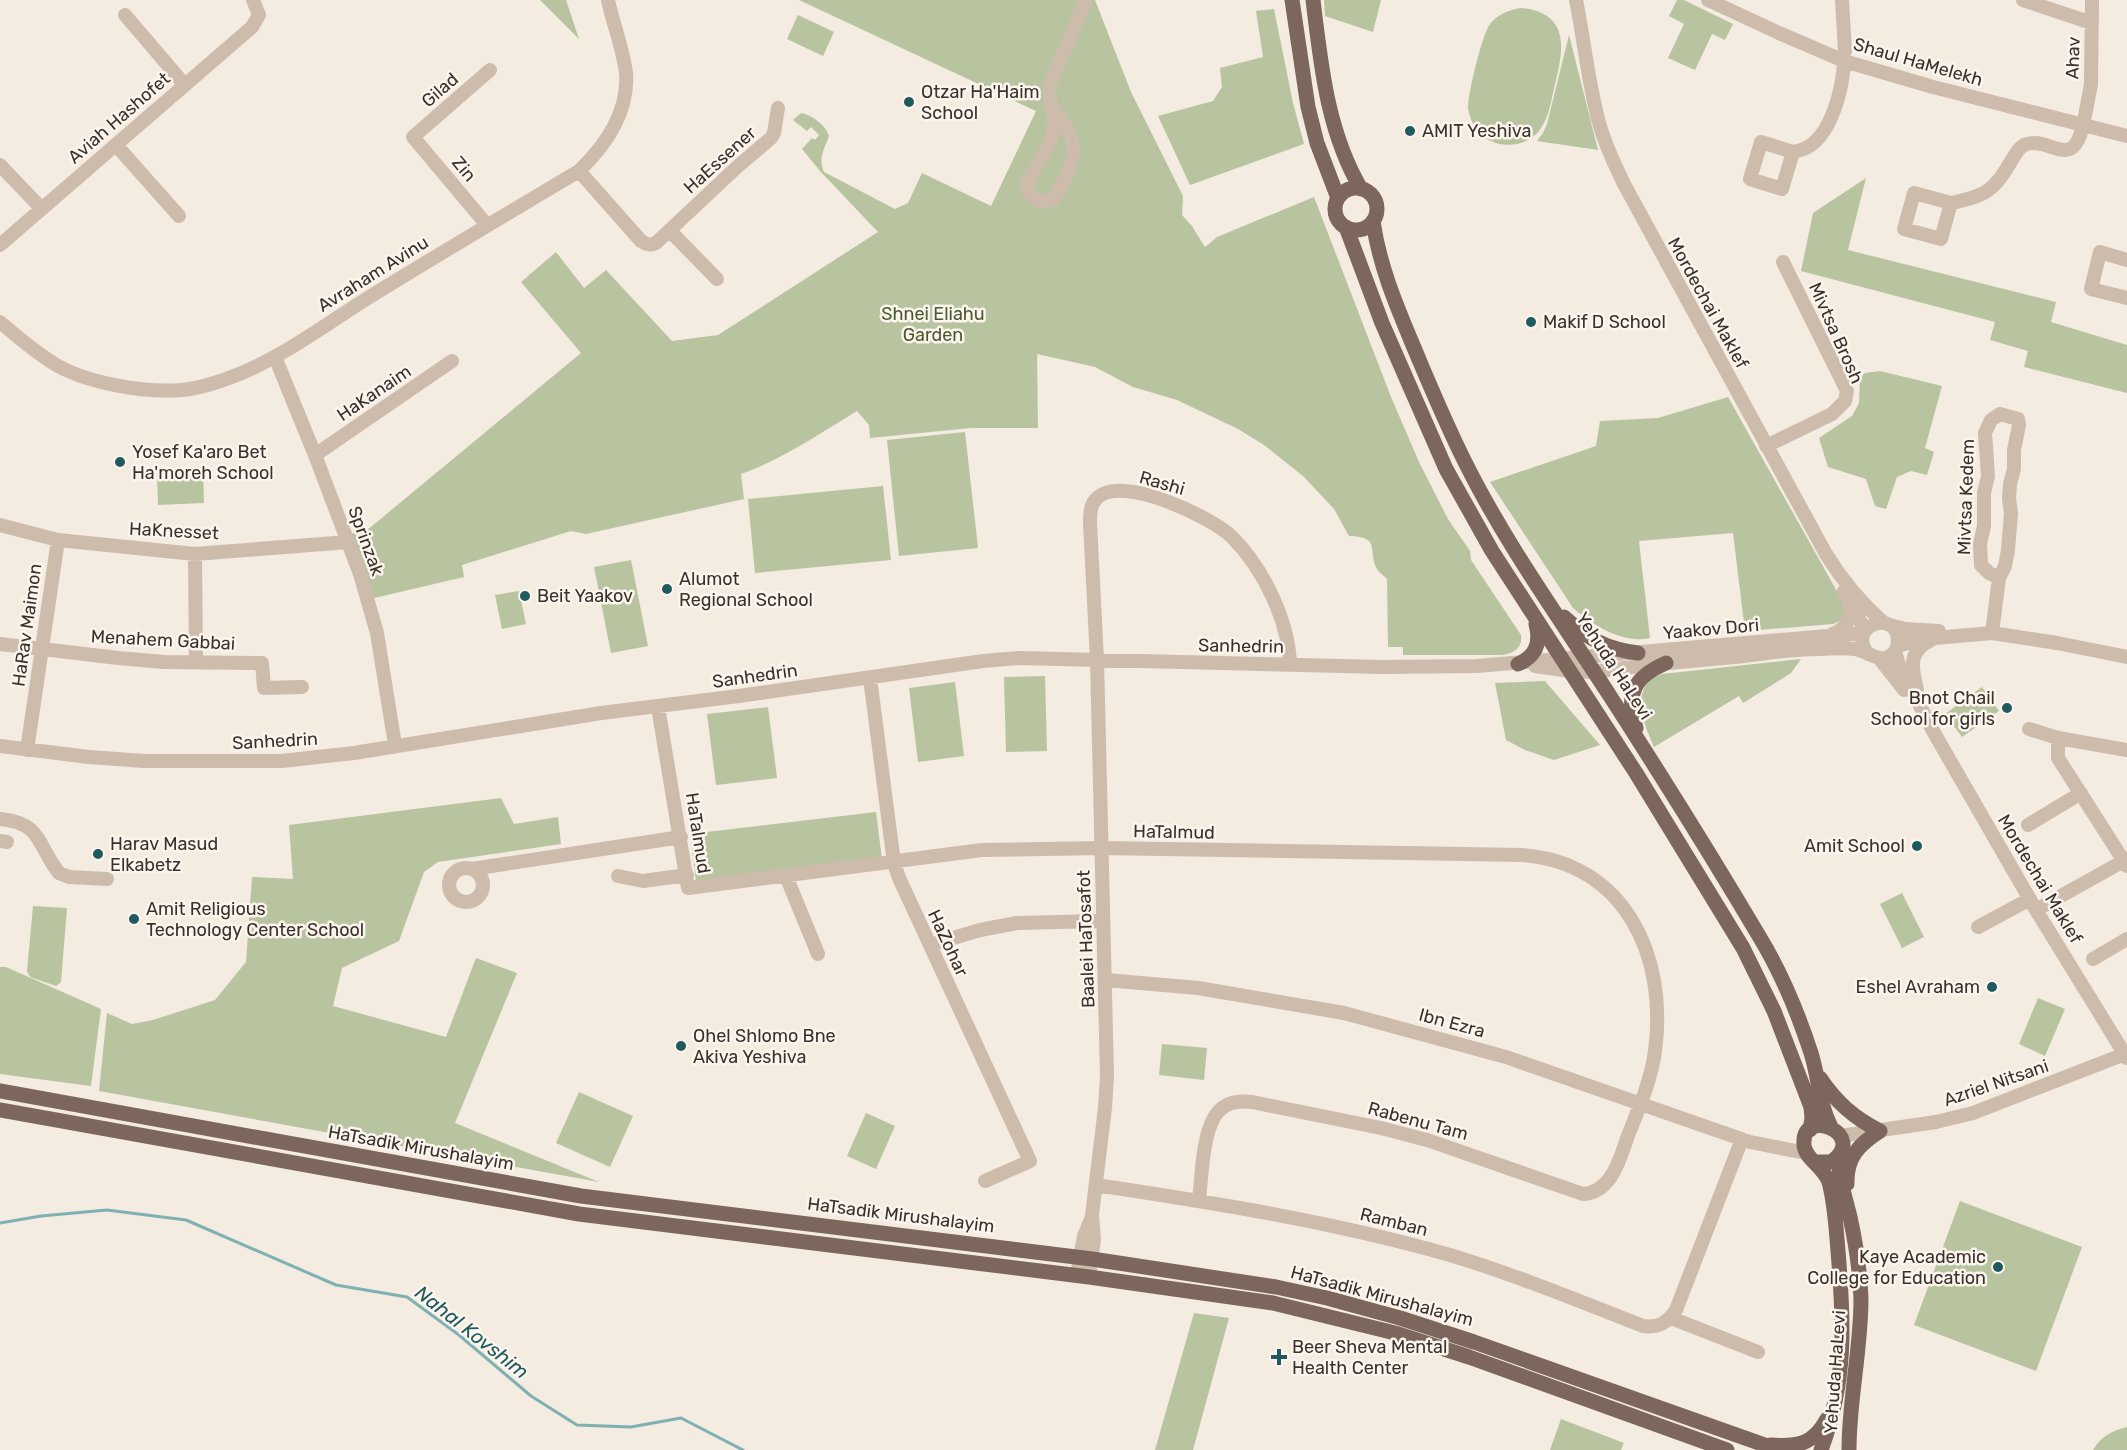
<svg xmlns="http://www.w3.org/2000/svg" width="2127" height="1450" viewBox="0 0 2127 1450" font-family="Rubik,sans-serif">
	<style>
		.green { fill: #b8c4a0 }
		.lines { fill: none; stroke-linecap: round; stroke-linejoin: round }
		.stream { stroke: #7fb0b2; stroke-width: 3 }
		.minor { stroke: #cdbbac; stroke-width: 14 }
		.major { stroke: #7d675c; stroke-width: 15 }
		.poi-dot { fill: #1f5a5e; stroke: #fbf5ee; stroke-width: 2 }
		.labels { text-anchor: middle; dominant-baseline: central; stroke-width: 5; stroke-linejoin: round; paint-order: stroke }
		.street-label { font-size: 18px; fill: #3b302b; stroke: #fbf5ee }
		.poi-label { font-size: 18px; fill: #3b302b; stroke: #fbf5ee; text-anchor: start }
		.park-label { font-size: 18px; fill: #4a5a2e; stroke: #fbf5ee }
		.water-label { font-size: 20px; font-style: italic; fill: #1f5a5e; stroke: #fbf5ee }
	</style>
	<rect width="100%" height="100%" fill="#f4ebe1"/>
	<!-- green -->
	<path class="green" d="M540 0H566L579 39Z
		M799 0H1095L1131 92 1183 196 1182 215 1192 226 1205 247 1217 237 1314 197 1391 397 1419 462 1448 519 1470 551 1471 560 1521 635C1523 648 1513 654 1501 655H1403V647H1388L1387 579C1384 576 1379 572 1377 569 1367 550 1382 537 1349 536L1334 509 1303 476 1264 445 1238 429 1177 400 1133 387 1095 367 1037 354 1038 428H971L870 438 869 425 857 411C821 433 781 460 741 474L744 499 586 534 571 531 462 565 464 577 370 599 347 534 366 531 581 353 521 282 556 252 584 288 606 270 672 341 718 335 878 232 820 171 802 149 812 138 815 140 819 135 811 127 807 131 793 120 801 113C812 115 826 125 829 136 824 150 818 158 824 172L895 209 908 203 922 173 991 206 1036 111Z
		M1324 0H1381L1373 32 1325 16Z
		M1677 0H1684L1733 24 1725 40 1712 34 1695 70 1668 58 1684 24 1669 16Z
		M1521 8C1570 13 1564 48 1555 84 1552 96 1550 112 1544 123 1531 150 1494 152 1476 129 1472 123 1469 115 1468 108 1468 93 1482 35 1490 24 1498 14 1509 10 1521 8Z
		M1274 9 1293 103 1304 144 1190 185 1158 116 1213 101 1222 87 1220 68 1263 57 1256 11Z
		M798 15 834 32 823 56 787 39Z
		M1569 35 1598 150 1537 141 1543 133 1547 124Z
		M1866 178 1848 250 2056 302 2051 322 2127 345V393L2024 367 2028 351 1990 340 1995 322 1801 271 1813 213Z
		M1880 371 1942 386 1925 448 1934 452 1927 475 1911 471 1897 477 1886 509 1875 506 1866 479 1828 467 1819 438 1852 416 1859 403 1860 378 1865 373Z
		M1728 397 1843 602 1845 615 1840 621 1833 624 1745 631 1733 533 1639 541 1650 638C1623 644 1594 626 1573 608L1490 482 1596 446 1600 421 1658 418Z
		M965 432 978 548 899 556 887 440Z
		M203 471 204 503 158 505 157 473Z
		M883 486 891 560 755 573 748 499Z
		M631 560 648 646 611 653 594 567Z
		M519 591 526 624 502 629 495 595Z
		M1801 659 1791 673 1743 703 1739 696 1654 747C1643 722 1628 687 1662 674Z
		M1045 676 1047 751 1006 752 1004 677Z
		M1545 681 1600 745 1554 760 1525 750 1506 740 1495 683Z
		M955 682 964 756 918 762 909 688Z
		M1982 687 1999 711 1962 737 1945 714Z
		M768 707 777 778 716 785 707 714Z
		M501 798 514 824 558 817 561 844 438 862 424 872 399 941 342 968 333 1006 446 1037 476 958 517 973 455 1123 599 1182 99 1091 107 1013 132 1024 153 1020 215 1000 246 962 252 877 293 879 289 825Z
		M876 812 882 859 696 881 690 834Z
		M1902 893 1924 937 1902 948 1880 904Z
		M33 906 67 908 61 982 56 986 30 977 27 971Z
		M0 967H6L101 1009 91 1086 0 1074Z
		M2038 998 2065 1009 2045 1056 2019 1044Z
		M1162 1044 1207 1048 1204 1080 1159 1075Z
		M579 1092 633 1116 610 1167 556 1143Z
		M866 1113 895 1126 876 1169 847 1156Z
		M1960 1201 2082 1247 2036 1371 1914 1325Z
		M1194 1313 1229 1318 1193 1450H1155Z
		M1561 1419 1624 1443 1621 1450H1550Z
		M2127 1427V1450H2093C2101 1436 2112 1431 2127 1427Z"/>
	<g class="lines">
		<!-- stream -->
		<path class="stream" d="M0 1223 41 1216 107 1210 186 1220 336 1285 407 1297 459 1335 531 1396 577 1425 631 1427 681 1418 743 1450"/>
		<!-- minor -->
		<path class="minor" d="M1576 0C1584 40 1588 80 1598 119 1604 142 1614 163 1624 184L1826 554C1842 580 1861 603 1884 623
			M1708 0 1779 33 1844 61 1933 87 2127 136
			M1842 0 1845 51
			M2023 0 2092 23
			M125 15 184 84
			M1050 102C1059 116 1072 132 1073 149 1074 159 1060 196 1051 200 1038 206 1025 194 1028 181 1037 163 1055 142 1054 121 1054 108 1048 97 1050 84L1086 0
			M2085 116 2091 84 2092 0
			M1761 142 1793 152 1782 189 1750 179Z
			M116 145 179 216
			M1793 152C1797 151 1802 150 1806 148 1832 135 1843 87 1844 61
			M0 165 42 209
			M579 171 641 241C646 244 650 246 656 243L737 167 771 138 774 133 778 108
			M1914 193 1951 203 1941 239 1904 229Z
			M1951 203C1983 196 1993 193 2010 163 2014 157 2018 148 2024 145 2049 134 2072 174 2083 125
			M487 225 413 137 490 70
			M670 231 717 279
			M0 245 252 27 259 15 253 0
			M2127 260 2100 252 2091 289 2127 298
			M0 322C19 338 37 354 58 366 91 384 146 393 182 390 203 388 225 380 244 372 291 352 333 319 376 293 444 251 512 211 579 171 606 145 629 112 626 73 623 48 613 24 608 0
			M275 357 315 455 360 574 377 633 395 745
			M2000 414 2018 419 2019 425 2014 450V469L2010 484 2009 499 2011 513 2008 550 2005 566 1999 578 1989 573 1981 565 1980 544 1984 526V493L1988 476 1985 433 1991 420Z
			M1766 446 1832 414 1845 401 1847 391 1783 262
			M315 455 452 361
			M0 525 58 540 195 554 348 542
			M195 554 196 662
			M1844 591 1865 630
			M1890 625 1905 629 1939 631
			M1992 633 1999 578
			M1831 635C1847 628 1854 618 1848 601
			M0 644 118 658 164 662 262 663 264 688 302 687
			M1897 646 1923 639 1992 633 2057 643 2127 657
			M1895 651 1899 665 1933 731 2036 910 2127 1058
			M1879 658 1904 690
			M1535 666 1570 671 1594 672C1641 665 1688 661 1735 657 1763 654 1790 649 1817 649 1829 649 1842 647 1854 649 1868 650 1883 668 1895 651 1898 647 1898 642 1898 638 1894 609 1846 626 1868 654
			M870 678 894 863 899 878 1030 1161 985 1181
			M1917 690C1912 668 1907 652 1931 640
			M658 707 688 888 982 850 1101 848 1522 855C1625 862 1668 957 1655 1051 1651 1080 1640 1106 1629 1133 1620 1157 1613 1192 1583 1194L1427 1140 1381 1128 1252 1102C1241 1101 1230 1101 1221 1109 1202 1125 1202 1176 1199 1200
			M2029 729 2058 738 2127 750
			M2058 738V758L2127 866
			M0 746 89 757 144 761H282L354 753 601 713 739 696 983 661 1019 658 1382 667 1477 666 1863 633
			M27 750 58 540
			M0 819C43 823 37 846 59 873L69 877 107 879
			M2028 825 2081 793
			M0 841 7 842
			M449 885a17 17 0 1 1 34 0a17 17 0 1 1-34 0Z
			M472 869 681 837
			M618 876 643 881 687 875
			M786 876 818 954
			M2036 910 2127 859
			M1978 927 2030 899
			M930 945 980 930 1017 923 1102 921
			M2093 959 2127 939
			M1106 980 1198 988 1344 1013 1506 1057 1750 1142 1806 1153
			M1840 1136 1936 1122 1973 1113 2125 1054
			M1096 1185C1216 1203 1334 1222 1450 1255 1516 1275 1579 1301 1643 1326 1659 1328 1667 1323 1676 1310L1742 1139
			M1077 1275 1084 1236 1092 1217
			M1089 1277 1094 1239 1092 1215 1105 1108 1107 1076 1097 660 1090 523C1090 514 1090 504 1098 497 1124 475 1211 517 1232 537 1263 568 1289 621 1290 665
			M1671 1318 1758 1352"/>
		<!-- major -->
		<path class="major" d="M1292 0 1308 107 1317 143 1338 198
			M1313 0C1321 65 1327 131 1361 189
			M1335 209a21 21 0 1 1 42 0a21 21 0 1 1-42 0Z
			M1373 221C1380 271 1401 316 1420 362 1434 395 1448 428 1464 460 1505 543 1560 619 1610 696 1661 775 1711 855 1759 936 1781 972 1798 1013 1811 1053 1819 1078 1819 1104 1831 1127
			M1346 227 1382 323 1446 469 1492 551 1636 773 1743 948 1774 1011 1811 1107 1812 1118 1810 1130
			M1564 617C1588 639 1606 649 1638 653
			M1518 664C1536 656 1541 643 1536 624
			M1636 728C1625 694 1634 677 1666 663
			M1820 1078C1836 1102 1854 1118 1880 1131
			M0 1091 581 1196 1092 1259 1276 1287 1327 1298 1400 1318 1474 1342 1779 1450
			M0 1110 579 1214 1089 1277 1273 1303 1395 1333 1469 1357 1727 1450
			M1839 1155C1838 1177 1845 1196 1850 1217 1856 1244 1860 1272 1861 1299 1861 1350 1849 1399 1849 1450
			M1815 1162H1831C1870 1135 1801 1105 1804 1145 1805 1159 1824 1167 1829 1182 1835 1204 1836 1228 1838 1251 1844 1323 1847 1380 1821 1450
			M1847 1184C1846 1158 1859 1144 1880 1131
			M1770 1445C1797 1447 1813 1445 1827 1419"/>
	</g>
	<!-- markers -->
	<g class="poi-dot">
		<circle cx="909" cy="102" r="6"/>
		<circle cx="1410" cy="131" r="6"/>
		<circle cx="1531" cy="322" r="6"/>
		<circle cx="120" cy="462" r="6"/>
		<circle cx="667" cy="589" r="6"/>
		<circle cx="525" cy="596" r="6"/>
		<circle cx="2007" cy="708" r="6"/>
		<circle cx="1917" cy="846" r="6"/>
		<circle cx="98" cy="854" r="6"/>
		<circle cx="134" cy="919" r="6"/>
		<circle cx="1992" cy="987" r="6"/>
		<circle cx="681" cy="1046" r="6"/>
		<circle cx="1998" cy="1267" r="6"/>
		<path d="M1276 1348h6v6h6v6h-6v6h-6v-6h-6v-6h6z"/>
	</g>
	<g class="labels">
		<!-- street labels -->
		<g class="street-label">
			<text transform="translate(2073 58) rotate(-88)">Ahav</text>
			<text transform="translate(1918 62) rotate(16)">Shaul HaMelekh</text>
			<text transform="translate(440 90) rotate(-41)">Gilad</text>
			<text transform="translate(119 118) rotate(-41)">Aviah Hashofet</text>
			<text transform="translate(720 160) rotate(-42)">HaEssener</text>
			<text transform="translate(464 169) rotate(50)">Zin</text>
			<text transform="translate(373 274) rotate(-32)">Avraham Avinu</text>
			<text transform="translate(1708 303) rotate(61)">Mordechai Maklef</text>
			<text transform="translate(1836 333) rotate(66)">Mivtsa Brosh</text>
			<text transform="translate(374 393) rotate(-34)">HaKanaim</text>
			<text transform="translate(1162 483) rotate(16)">Rashi</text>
			<text transform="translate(1966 497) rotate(-88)">Mivtsa Kedem</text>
			<text transform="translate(174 531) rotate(3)">HaKnesset</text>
			<text transform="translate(366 541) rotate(70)">Sprinzak</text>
			<text transform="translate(27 625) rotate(-82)">HaRav Maimon</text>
			<text transform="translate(1711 629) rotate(-5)">Yaakov Dori</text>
			<text transform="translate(163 640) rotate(3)">Menahem Gabbai</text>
			<text transform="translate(1241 646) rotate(1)">Sanhedrin</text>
			<text transform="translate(1614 666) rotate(57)">Yehuda HaLevi</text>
			<text transform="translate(755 676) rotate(-8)">Sanhedrin</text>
			<text transform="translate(275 741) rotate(-3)">Sanhedrin</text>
			<text transform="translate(1174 832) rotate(1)">HaTalmud</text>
			<text transform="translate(698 833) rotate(81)">HaTalmud</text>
			<text transform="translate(2040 879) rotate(59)">Mordechai Maklef</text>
			<text transform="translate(1086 939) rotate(-92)">Baalei HaTosafot</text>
			<text transform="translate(948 943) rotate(65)">HaZohar</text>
			<text transform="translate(1452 1023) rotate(15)">Ibn Ezra</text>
			<text transform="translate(1996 1083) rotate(-19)">Azriel Nitsani</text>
			<text transform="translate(1418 1121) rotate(15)">Rabenu Tam</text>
			<text transform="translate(421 1148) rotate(10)">HaTsadik Mirushalayim</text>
			<text transform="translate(901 1215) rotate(7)">HaTsadik Mirushalayim</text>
			<text transform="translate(1394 1222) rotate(14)">Ramban</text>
			<text transform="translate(1382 1296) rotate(15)">HaTsadik Mirushalayim</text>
			<text transform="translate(1835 1372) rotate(-86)">Yehuda HaLevi</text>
		</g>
		<!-- poi labels -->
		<g class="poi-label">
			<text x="921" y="92">Otzar Ha'Haim<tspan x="921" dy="21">School</tspan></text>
			<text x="1422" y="131">AMIT Yeshiva</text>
			<text x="1543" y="322">Makif D School</text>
			<text x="132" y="452">Yosef Ka'aro Bet<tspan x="132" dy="21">Ha'moreh School</tspan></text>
			<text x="679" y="579">Alumot<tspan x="679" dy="21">Regional School</tspan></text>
			<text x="537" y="596">Beit Yaakov</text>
			<text x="1995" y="698" text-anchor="end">Bnot Chail<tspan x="1995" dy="21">School for girls</tspan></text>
			<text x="110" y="844">Harav Masud<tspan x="110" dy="21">Elkabetz</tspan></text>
			<text x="1905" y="846" text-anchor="end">Amit School</text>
			<text x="146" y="909">Amit Religious<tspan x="146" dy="21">Technology Center School</tspan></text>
			<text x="1980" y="987" text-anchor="end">Eshel Avraham</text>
			<text x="693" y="1036">Ohel Shlomo Bne<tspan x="693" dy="21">Akiva Yeshiva</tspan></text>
			<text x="1986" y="1257" text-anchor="end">Kaye Academic<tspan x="1986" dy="21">College for Education</tspan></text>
			<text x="1292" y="1347">Beer Sheva Mental<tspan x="1292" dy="21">Health Center</tspan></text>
		</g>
		<!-- park labels -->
		<g class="park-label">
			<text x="933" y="314">Shnei Eliahu<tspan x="933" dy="21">Garden</tspan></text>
		</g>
		<!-- water labels -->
		<g class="water-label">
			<text transform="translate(472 1332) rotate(38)">Nahal Kovshim</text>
		</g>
	</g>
</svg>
